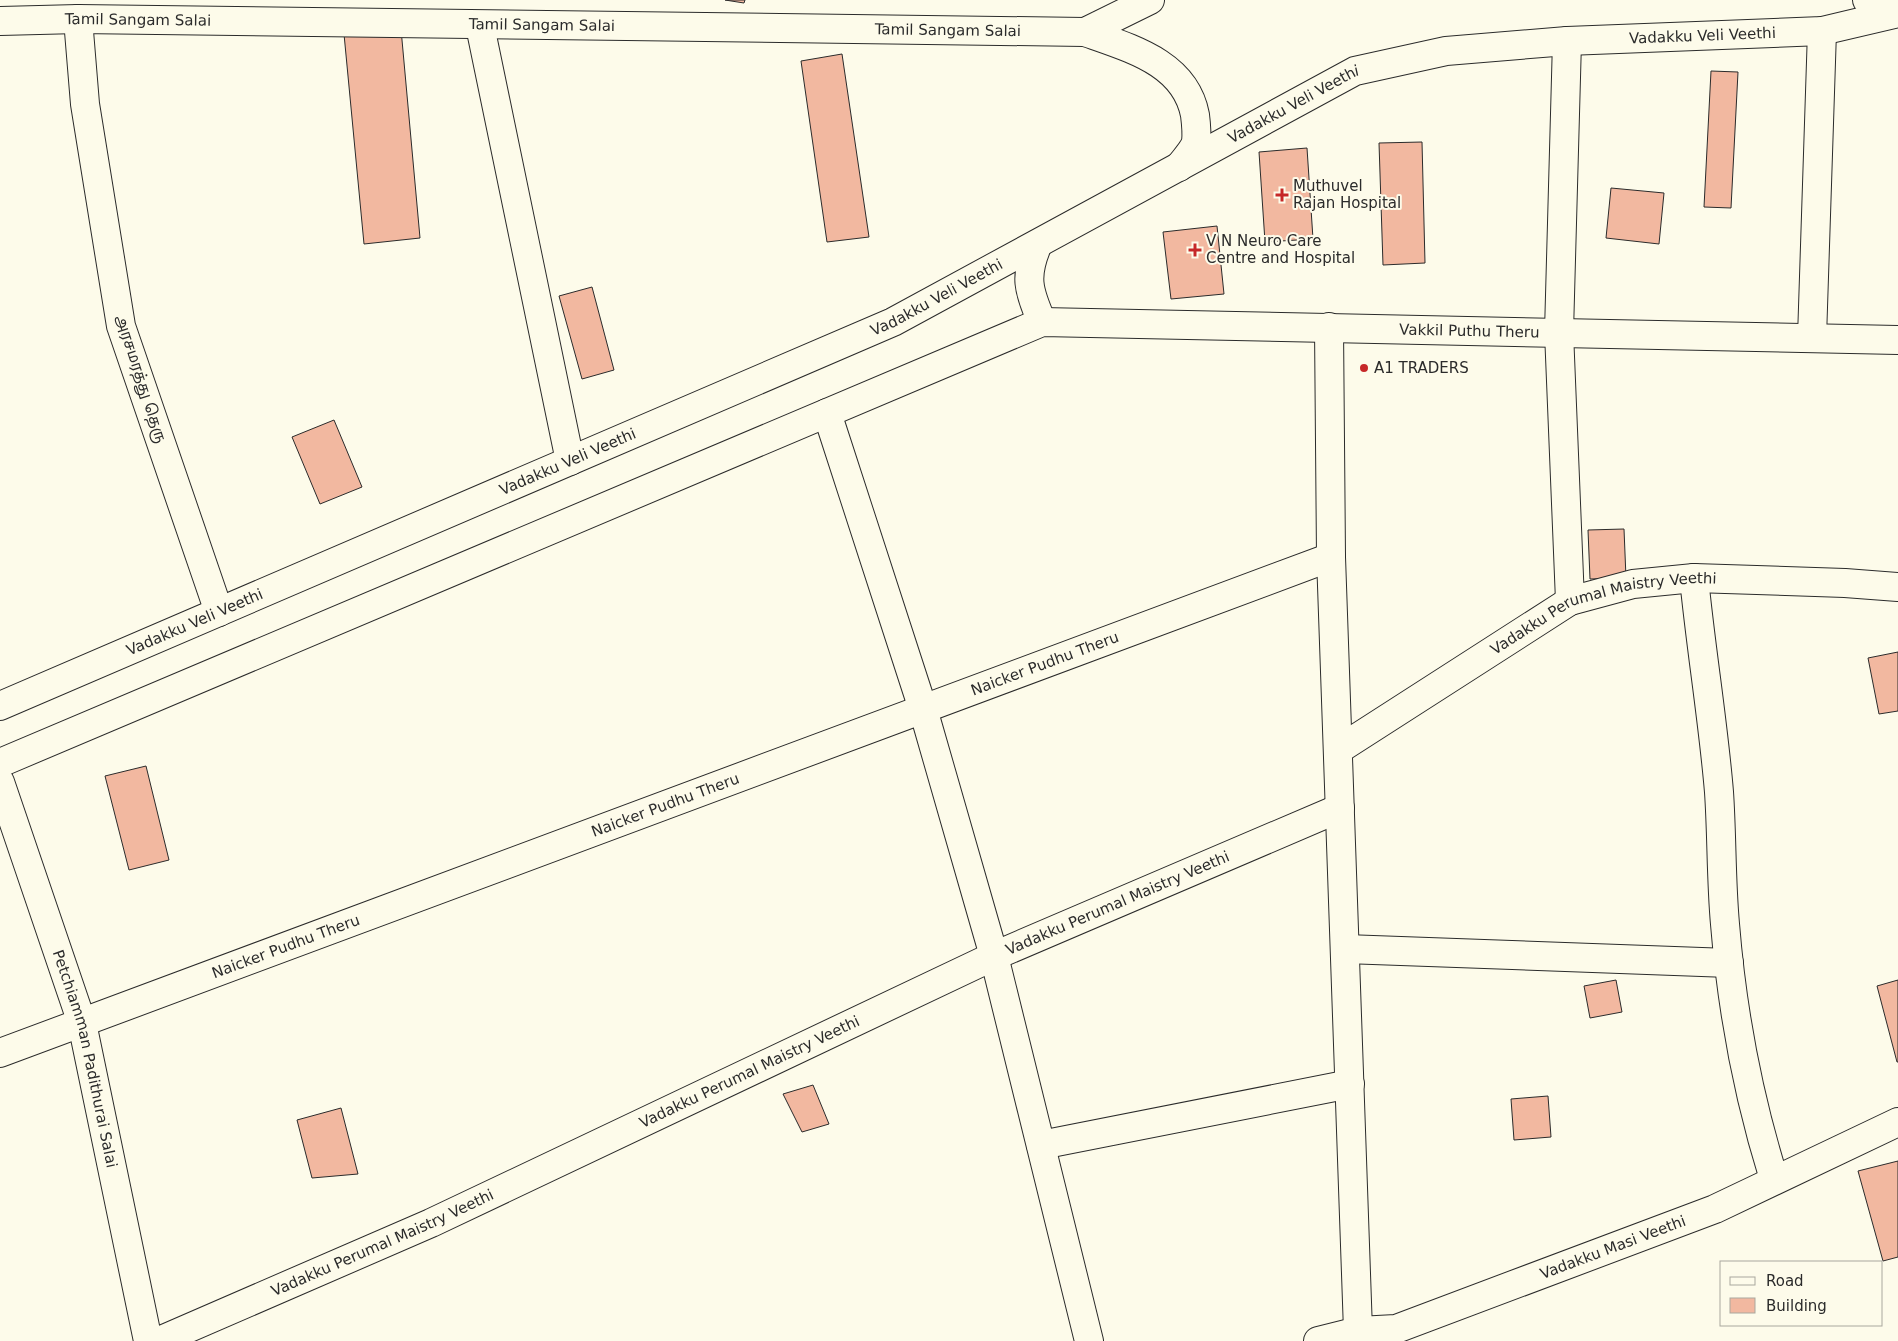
<svg xmlns="http://www.w3.org/2000/svg" width="1898" height="1341" viewBox="0 0 1898 1341" font-family="'DejaVu Sans','Noto Sans Tamil',sans-serif">
	<style>
		.building { fill: #f2b8a0; stroke: #2b2b2b }
		.lines { fill: none; stroke-linecap: round; stroke-linejoin: round }
		.minor-casing { stroke: #2b2b2b; stroke-width: 30 }
		.tertiary-casing { stroke: #2b2b2b; stroke-width: 30 }
		.secondary-casing { stroke: #2b2b2b; stroke-width: 30 }
		.primary-casing { stroke: #2b2b2b; stroke-width: 30 }
		.minor { stroke: #fdfbea; stroke-width: 28 }
		.tertiary { stroke: #fdfbea; stroke-width: 28 }
		.secondary { stroke: #fdfbea; stroke-width: 28 }
		.primary { stroke: #fdfbea; stroke-width: 28 }
		.poi-dot { fill: #c62828; stroke: #fdfbea; stroke-width: 2 }
		.labels { text-anchor: middle; dominant-baseline: central; stroke-width: 4; stroke-linejoin: round; paint-order: stroke }
		.street-label { font-size: 15px; fill: #2b2b2b; stroke: #fdfbea }
		.poi-label { font-size: 15px; fill: #2b2b2b; stroke: #fdfbea; text-anchor: start }
	</style>
	<rect width="100%" height="100%" fill="#fdfbea"/>
	<!-- building -->
	<path class="building" d="M725 0H745L744 3Z
		M401 29 420 238 364 244 344 34Z
		M842 54 869 237 827 242 801 61Z
		M1711 71 1738 72 1731 208 1704 207Z
		M1422 142 1425 263 1383 265 1379 143Z
		M1307 148 1313 239 1265 242 1259 152Z
		M1611 188 1664 193 1659 244 1606 238Z
		M1217 226 1224 294 1171 299 1163 232Z
		M592 287 614 370 582 379 559 296Z
		M334 420 362 487 320 504 292 437Z
		M1624 529 1626 578 1590 579 1588 530Z
		M1898 652V711L1879 714 1868 658Z
		M146 766 169 860 129 870 105 776Z
		M1616 980 1622 1012 1590 1018 1584 986Z
		M1898 980V1062H1897L1877 986Z
		M813 1085 829 1124 802 1132 783 1094Z
		M1548 1096 1551 1137 1514 1140 1511 1099Z
		M341 1108 358 1174 312 1178 297 1120Z
		M1898 1161V1257L1883 1261 1858 1171Z"/>
	<g class="lines">
		<defs>
			<g id="minor">
				<path d="M78 19 85 104 121 326 219 612"/>
				<path d="M480 26 570 461"/>
				<path d="M1567 41 1559 332 1570 601"/>
				<path d="M1812 338 1822 31"/>
				<path d="M827 413 923 709 994 956 1089 1341"/>
				<path d="M1694 578C1701 650 1713 720 1719 792 1722 836 1721 880 1725 924 1732 1010 1748 1096 1774 1179"/>
				<path id="s1" d="M0 782 82 1023 148 1341"/>
				<path d="M1345 949 1729 963"/>
				<path d="M1041 1145 1350 1084"/>
			</g>
			<g id="tertiary">
				<path d="M1329 327 1331 557 1358 1331"/>
				<path id="s2" d="M1338 750 1570 601 1633 584 1694 578 1845 583 1898 587"/>
				<path id="s3" d="M0 1053 1331 557"/>
				<path id="s4" d="M159 1341 431 1223 994 956 1340 808"/>
			</g>
			<g id="secondary">
				<path d="M1867 0 1898 9"/>
				<path id="s5" d="M0 21 78 19 1085 32 1150 0"/>
				<path id="s6" d="M1318 1341 1358 1331 1396 1329 1715 1209 1898 1122"/>
			</g>
			<g id="primary">
				<path d="M1085 32C1129 48 1185 62 1195 115 1196 123 1197 134 1196 142 1194 150 1184 160 1179 167"/>
				<path d="M1038 244C1024 276 1028 290 1042 322"/>
				<path id="s7" d="M0 706 893 322 1355 71 1446 51 1567 41 1822 31 1898 13"/>
				<path id="s8" d="M0 763 1042 322 1898 340"/>
			</g>
		</defs>
		<!-- minor casing -->
		<use href="#minor" class="minor-casing"/>
		<!-- tertiary casing -->
		<use href="#tertiary" class="tertiary-casing"/>
		<!-- secondary casing -->
		<use href="#secondary" class="secondary-casing"/>
		<!-- primary casing -->
		<use href="#primary" class="primary-casing"/>
		<!-- minor -->
		<use href="#minor" class="minor"/>
		<!-- tertiary -->
		<use href="#tertiary" class="tertiary"/>
		<!-- secondary -->
		<use href="#secondary" class="secondary"/>
		<!-- primary -->
		<use href="#primary" class="primary"/>
	</g>
	<!-- markers -->
	<g class="poi-dot">
		<path d="M1279.5 187.5h5v5h5v5h-5v5h-5v-5h-5v-5h5z"/>
		<path d="M1192.5 242.5h5v5h5v5h-5v5h-5v-5h-5v-5h5z"/>
		<circle cx="1364" cy="368" r="5"/>
	</g>
	<g class="labels">
		<!-- street labels -->
		<g class="street-label">
			<text stroke="none"><textPath href="#s5" startOffset="138">Tamil Sangam Salai</textPath></text>
			<text stroke="none"><textPath href="#s5" startOffset="542">Tamil Sangam Salai</textPath></text>
			<text stroke="none"><textPath href="#s5" startOffset="948">Tamil Sangam Salai</textPath></text>
			<text stroke="none"><textPath href="#s7" startOffset="1848">Vadakku Veli Veethi</textPath></text>
			<text stroke="none"><textPath href="#s7" startOffset="1428">Vadakku Veli Veethi</textPath></text>
			<text stroke="none"><textPath href="#s7" startOffset="1022">Vadakku Veli Veethi</textPath></text>
			<text stroke="none"><textPath href="#s8" startOffset="1559">Vakkil Puthu Theru</textPath></text>
			<text transform="translate(141 379) rotate(72)">அரசமரத்து தெரு</text>
			<text stroke="none"><textPath href="#s7" startOffset="618">Vadakku Veli Veethi</textPath></text>
			<text stroke="none"><textPath href="#s2" startOffset="304">Vadakku Perumal Maistry Veethi</textPath></text>
			<text stroke="none"><textPath href="#s7" startOffset="212">Vadakku Veli Veethi</textPath></text>
			<text stroke="none"><textPath href="#s3" startOffset="1115">Naicker Pudhu Theru</textPath></text>
			<text stroke="none"><textPath href="#s3" startOffset="710">Naicker Pudhu Theru</textPath></text>
			<text stroke="none"><textPath href="#s4" startOffset="1054">Vadakku Perumal Maistry Veethi</textPath></text>
			<text stroke="none"><textPath href="#s3" startOffset="305">Naicker Pudhu Theru</textPath></text>
			<text stroke="none"><textPath href="#s1" startOffset="290">Petchiamman Padithurai Salai</textPath></text>
			<text stroke="none"><textPath href="#s4" startOffset="649">Vadakku Perumal Maistry Veethi</textPath></text>
			<text stroke="none"><textPath href="#s4" startOffset="244">Vadakku Perumal Maistry Veethi</textPath></text>
			<text stroke="none"><textPath href="#s6" startOffset="311">Vadakku Masi Veethi</textPath></text>
		</g>
		<!-- poi labels -->
		<g class="poi-label">
			<text x="1293" y="186">Muthuvel<tspan x="1293" dy="17">Rajan Hospital</tspan></text>
			<text x="1206" y="241">V N Neuro Care<tspan x="1206" dy="17">Centre and Hospital</tspan></text>
			<text x="1374" y="368">A1 TRADERS</text>
		</g>
	</g>
	<!-- legend -->
	<rect x="1720" y="1261" width="162" height="65" fill="#fdfbea" stroke="#a9a89e"/>
	<rect x="1730" y="1277" width="25" height="8" fill="#fdfbea" stroke="#a9a89e"/>
	<text x="1766" y="1286" font-size="15" fill="#2b2b2b">Road</text>
	<rect x="1730" y="1298" width="25" height="15" fill="#f2b8a0" stroke="#a9a89e"/>
	<text x="1766" y="1311" font-size="15" fill="#2b2b2b">Building</text>
</svg>
